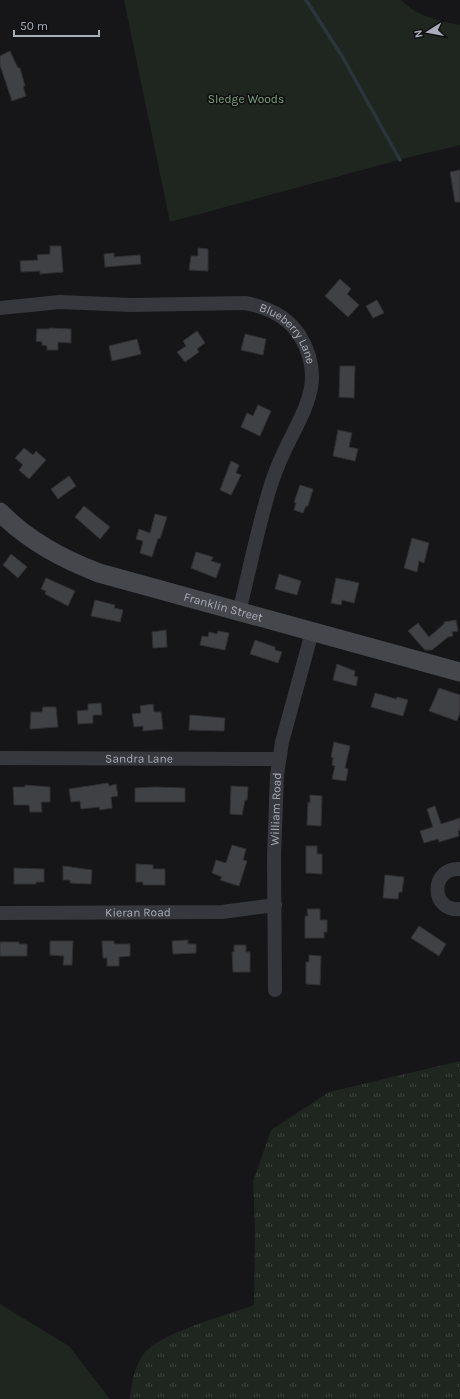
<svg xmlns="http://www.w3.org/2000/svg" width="460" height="1399" viewBox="0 0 460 1399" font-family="Karla,sans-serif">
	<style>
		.grass { fill: url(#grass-tufts) }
		.green { fill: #1e261f }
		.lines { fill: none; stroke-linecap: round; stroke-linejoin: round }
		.stream { stroke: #2c353c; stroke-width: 3.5 }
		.building { fill: #404145; stroke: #303034 }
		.minor { stroke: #37383d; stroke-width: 14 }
		.secondary { stroke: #45474d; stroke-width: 19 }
		.labels { text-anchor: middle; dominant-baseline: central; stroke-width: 3.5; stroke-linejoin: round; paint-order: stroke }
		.park-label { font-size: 12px; fill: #7fa381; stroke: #111113 }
		.street-label { font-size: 12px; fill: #a8adb8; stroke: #111113 }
	</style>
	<defs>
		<pattern id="grass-tufts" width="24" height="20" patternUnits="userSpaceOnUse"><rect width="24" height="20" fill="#1e261f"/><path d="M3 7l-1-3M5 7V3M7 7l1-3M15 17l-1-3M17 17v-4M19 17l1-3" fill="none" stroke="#3c433d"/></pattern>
	</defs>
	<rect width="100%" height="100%" fill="#161618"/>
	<!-- grass -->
	<path class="grass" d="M460 1061V1399H130C131 1385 134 1370 141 1358 153 1334 228 1315 254 1305L255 1230 253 1181 271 1130 329 1092Z"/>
	<!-- green -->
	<path class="green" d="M124 0H401C417 16 438 21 460 25V145L410 157 170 222Z
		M0 1304 69 1346 110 1399H0Z"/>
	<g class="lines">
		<!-- stream -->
		<path class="stream" d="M306 0 342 56 400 160"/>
	</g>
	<!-- building -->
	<path class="building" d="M10 51 18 68H20L25 86H23L26 96 12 101 0 65V56Z
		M460 170V202H455L450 172Z
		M50 246H61L63 272 40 274V271L21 272 20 261 38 260 37 255 50 254Z
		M198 248 208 249V271L189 270 191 256H198Z
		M114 253V257L140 255 141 264 105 267 104 254Z
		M340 279 351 289 347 294 359 305 348 317 325 296Z
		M377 300 384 313 373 318 366 306Z
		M49 328 71 329V343L58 342V350H47V346L42 345V342L36 341 37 329H49Z
		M197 331 205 343 197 349 199 352 185 362 177 352 186 346 183 341Z
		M245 334 266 339 263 355 241 350Z
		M137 339 141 354 112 361 109 346Z
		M340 366H355L354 398 339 397Z
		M258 405 271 411 260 436 241 427 247 413 253 416Z
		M338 430 352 433 349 447 358 449 355 461 333 456Z
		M24 448 33 455 36 451 46 460 29 479 19 470 23 465 15 458Z
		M231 461 239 465 236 473 241 475 231 495 220 490Z
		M69 476 76 486 58 499 51 489Z
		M300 485 313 489 308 506H306L303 513 294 510 296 503 294 502Z
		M84 506 110 527 100 539 75 517Z
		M155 514 167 517 160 539 158 538 152 557 140 553 143 541 136 539 139 529 150 533Z
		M412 538 429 543 424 563 419 561 417 572 404 568Z
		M196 552 213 557 211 561 221 564 216 578 191 568Z
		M11 554 27 567 18 578 3 565Z
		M279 574 301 581 297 595 275 589Z
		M46 578 75 591 68 606 45 594 46 591 41 589Z
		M336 578 359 583 354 603 342 600 341 605 331 603Z
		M95 600 115 605 114 608 123 610 120 622 91 616Z
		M456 620 458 631 452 632 453 636 448 637 432 650H425L408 631 418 623 429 637 444 624V622Z
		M166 630 167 647 153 648 152 632Z
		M218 631 229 633 225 650 200 645 202 636 208 637 209 632 217 634Z
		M255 640 275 647V650L282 652 278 663 250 654Z
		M337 664 355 671 354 676 358 677 356 686 333 680Z
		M439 688 460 695V712L457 721 429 711Z
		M375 693 396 699 397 697 408 700 403 716 371 707Z
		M101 703 102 715H93V723L78 724 77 711 88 710V704Z
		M153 704 154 712H161L163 729 143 731V726L134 727 132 714 141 713 140 706Z
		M43 707H56L58 727 30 729 31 712H42Z
		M190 715 225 718 224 731 189 730Z
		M334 742 350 746 345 768 348 769 346 781 332 779 335 766 332 765 333 758 331 757Z
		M108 783 109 786 116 784 118 796 111 797 112 808 100 810 99 807 81 809 80 801 71 802 69 789Z
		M25 785 50 787V802H41L42 812H30L29 805H14L13 787H25Z
		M231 786 248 787 247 800H245L242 815 230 814Z
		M155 787 185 788V802H135V788Z
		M310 795 322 796 321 826 307 825 308 802 310 803Z
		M435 806 441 824 460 818V830L458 831 459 836 439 842 438 839 424 843 420 831 433 827 427 809Z
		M232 845 246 849 243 860 247 861 239 886 220 880 222 877 212 873 216 860 226 863Z
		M306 846H317V854H322V874L306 873Z
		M136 864 153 865V869H165V885H143V882H136Z
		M63 866 92 870 91 884 70 883V880H63Z
		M14 868 44 869V882H36V884H14Z
		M385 875 404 877 402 892H399L398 899 383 898Z
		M307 909H320V920H327V932H324V938H305V916H308Z
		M419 926 446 944 439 956 411 938Z
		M188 940V944H196V953L173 954 172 941Z
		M50 941H73L72 965H63L64 956 50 955Z
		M102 941H114V944H130V956L119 957V966H107V958H103Z
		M0 942H19V944H27V956H0Z
		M234 945H246V952H250V972H233L232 952H234Z
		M309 955 321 956 320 985 306 984V962H309Z"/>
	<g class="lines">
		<!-- minor -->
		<g class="minor">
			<path id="s1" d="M0 308 60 302 131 305 245 303C267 307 288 317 300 336 327 381 303 411 284 452 278 464 273 478 269 491 257 531 249 572 239 612"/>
			<path id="s2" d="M0 758 278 759"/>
			<path d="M460 869C430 867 430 912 460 909"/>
			<path id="s3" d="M0 913 222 912 275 905"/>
			<path id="s4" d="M275 990 274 856 277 775 282 742 312 632"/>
		</g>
		<!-- secondary -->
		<path class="secondary" id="s5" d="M0 512C28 541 62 559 99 573L460 672"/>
	</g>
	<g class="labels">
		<!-- park labels -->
		<g class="park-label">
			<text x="246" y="99">Sledge Woods</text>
		</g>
		<!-- street labels -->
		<g class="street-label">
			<text stroke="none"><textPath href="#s1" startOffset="301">Blueberry Lane</textPath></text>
			<text stroke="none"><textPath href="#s5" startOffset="246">Franklin Street</textPath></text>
			<text stroke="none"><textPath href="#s2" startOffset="139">Sandra Lane</textPath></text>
			<text stroke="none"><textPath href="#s4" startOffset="181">William Road</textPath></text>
			<text stroke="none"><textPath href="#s3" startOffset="138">Kieran Road</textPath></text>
		</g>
	</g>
	<!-- north arrow -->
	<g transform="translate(428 32) rotate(259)" stroke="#111113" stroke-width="3" paint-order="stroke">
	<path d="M0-3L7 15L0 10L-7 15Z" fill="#a8adb8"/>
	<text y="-6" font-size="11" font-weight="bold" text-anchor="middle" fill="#a8adb8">N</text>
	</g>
	<!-- scale -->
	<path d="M14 30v6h85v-6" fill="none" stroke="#a8adb8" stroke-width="2"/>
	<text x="20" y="30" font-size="12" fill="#a8adb8" stroke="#111113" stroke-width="3" paint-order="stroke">50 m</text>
</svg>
